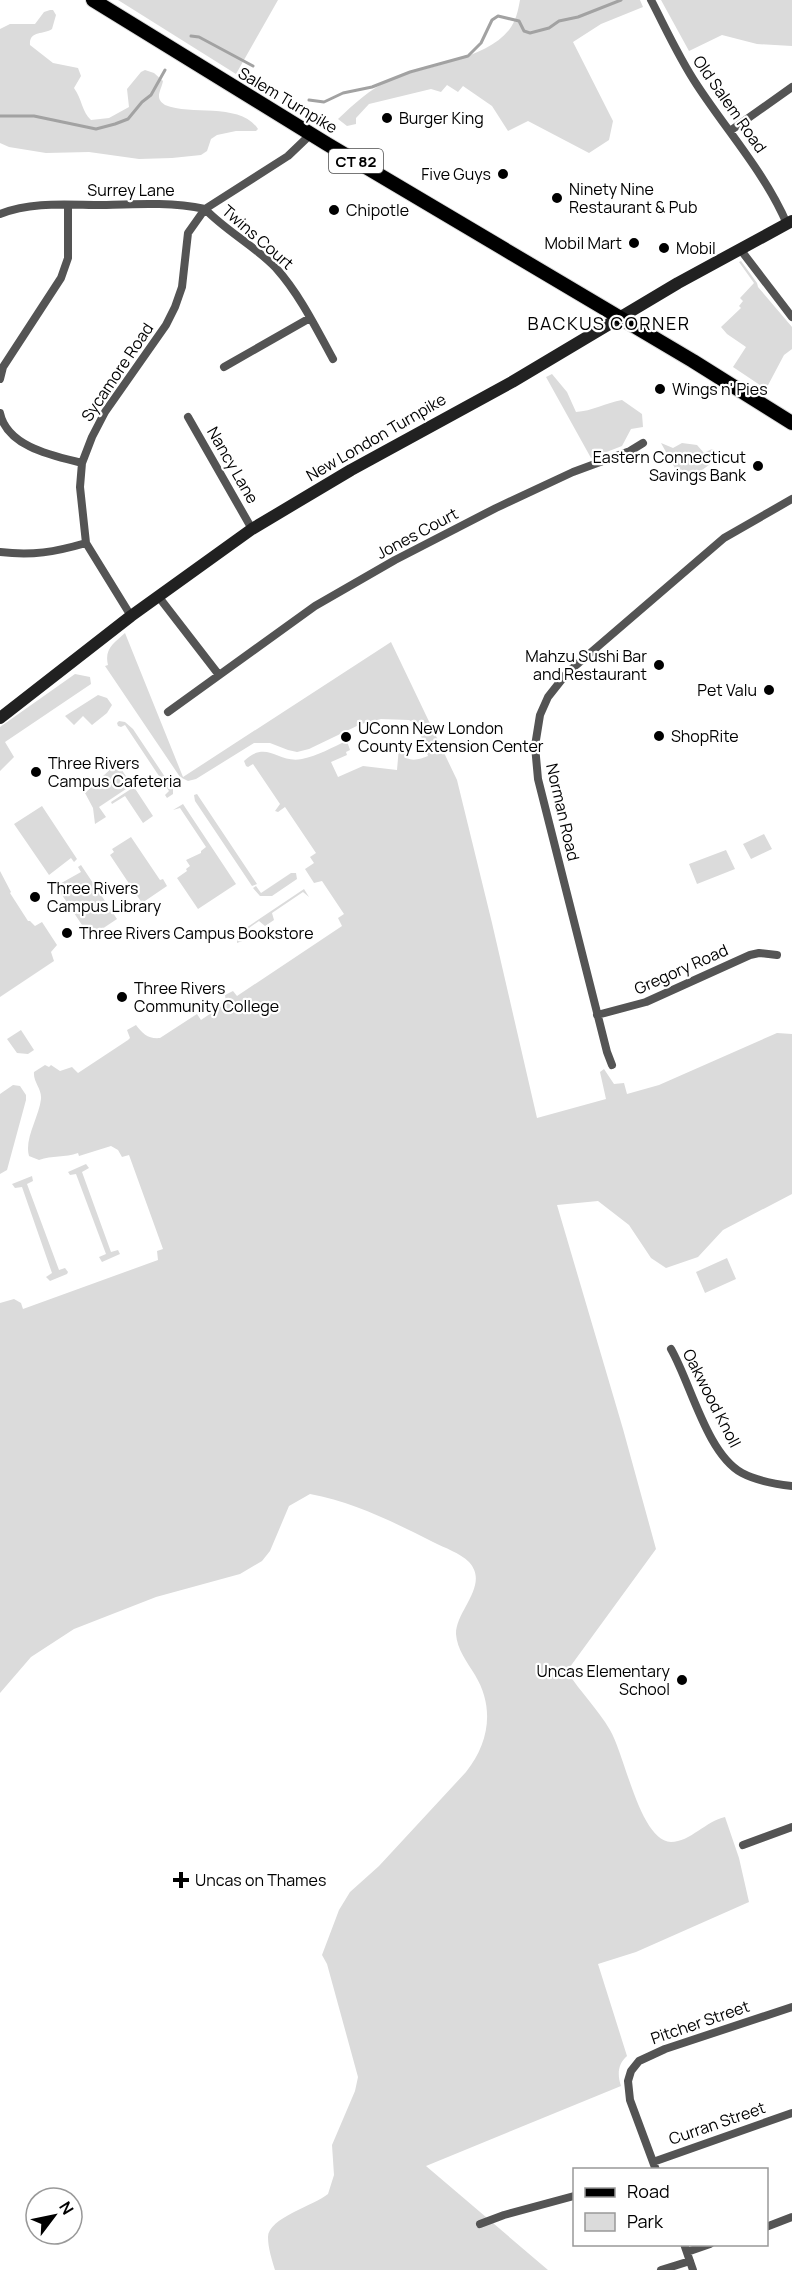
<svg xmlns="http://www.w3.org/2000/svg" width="792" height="2270" viewBox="0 0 792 2270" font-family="Manrope,sans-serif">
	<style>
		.green { fill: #dbdbdb }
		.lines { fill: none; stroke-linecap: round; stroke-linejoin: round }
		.stream { stroke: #a2a2a2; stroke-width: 3 }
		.primary-casing { stroke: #dbdbdb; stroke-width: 16 }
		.street { stroke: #545454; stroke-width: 8 }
		.secondary { stroke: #212121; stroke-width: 12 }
		.primary { stroke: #000; stroke-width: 14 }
		.poi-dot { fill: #000; stroke: #fff; stroke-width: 2 }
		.labels { text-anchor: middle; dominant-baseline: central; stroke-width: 4.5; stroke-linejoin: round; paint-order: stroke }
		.shield { fill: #fff; stroke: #4c4c4c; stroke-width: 1.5 }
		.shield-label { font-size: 15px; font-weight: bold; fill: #000 }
		.street-label { font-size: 16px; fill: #000; stroke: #fff }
		.poi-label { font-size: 16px; fill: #000; stroke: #fff; text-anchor: start }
		.neighbourhood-label { font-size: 18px; letter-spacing: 1.5px; fill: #000; stroke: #fff }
	</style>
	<rect width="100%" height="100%" fill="#fff"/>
	<!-- green -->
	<path class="green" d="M118 0H278L236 74Z
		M520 0H640L643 7 601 24 573 42 613 121 609 140 589 153 528 121 508 131 492 106 463 86 458 92 447 85 441 92 431 89 369 104 356 118V124L347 126 338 119C354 104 370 89 390 80 424 66 485 60 509 30 516 21 518 11 520 0Z
		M661 0H792V46L757 44 722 35 689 51Z
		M50 10H53L56 15 52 29C44 35 29 30 30 45L53 63 78 68 81 76 74 88C82 99 82 112 91 120L109 118 129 107 127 89 141 72 145 70 154 73 163 81C161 91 154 98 165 105 192 116 240 102 258 129L256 131H236L217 135 211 139 207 151 201 155 172 158 139 159 89 152 46 153 9 147 0 143V29L10 24H35L44 12Z
		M741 261 757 283 758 287 792 327V349L784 355 766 389 733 367 746 347 727 334 721 327 741 308 739 306 743 301 740 298 754 283 739 262Z
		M552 374 567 392 576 412C592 411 606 403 622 400L642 414 643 427 631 429 622 446 591 458 546 377Z
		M661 443 673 448 682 443 697 445 704 453 712 449 717 451V459L694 476 692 473 681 479Z
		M125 633 183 777 391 642 457 780 492 923 537 1118 606 1099 600 1072 604 1069 614 1084 624 1083 627 1094 659 1085 777 1033 792 1034V1194L723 1230 698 1257 666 1268 651 1258 629 1225 598 1201 557 1205 623 1429 656 1549 567 1671C580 1692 598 1709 610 1730 625 1755 640 1841 671 1842 690 1842 706 1821 725 1817L739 1858 749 1902 636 1952 598 1964 627 2056C618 2064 617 2074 621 2086L426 2166 548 2270H275C272 2260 268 2248 268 2237 268 2218 315 2205 328 2194L334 2175 332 2145 355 2091 358 2077 327 1964 322 1955 339 1910 350 1892 379 1866 466 1772C489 1743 495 1708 475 1675 467 1662 457 1649 456 1634 456 1610 490 1585 469 1562 460 1553 445 1548 433 1542 393 1522 354 1502 310 1494L289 1506 270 1551 262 1561 240 1574 156 1597 74 1629 31 1657 0 1693V1303L14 1299 21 1303 23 1309 158 1260 157 1251 163 1249 129 1155 122 1157 118 1150 111 1146 79 1156 78 1153C65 1158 52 1155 39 1160L29 1156C24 1139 39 1117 41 1099 42 1089 33 1082 34 1072L45 1065 49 1067 51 1065 60 1071 72 1067 78 1073 128 1040 130 1038 127 1030 136 1025C143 1034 148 1039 160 1038L197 1014 201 1020 226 1003 225 995 233 991 237 996 342 926 338 918 344 914 322 881 314 883 305 869 314 863 310 857 316 853 285 807 278 812 275 811 280 804 253 764 248 767 246 766 244 761C267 739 278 764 302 759 318 756 332 747 347 741L350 750 346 752 347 755 331 762 338 777 363 766 397 770 399 747 403 744 406 748 405 757C412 762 421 759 428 756L417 725 409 720 381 719 361 724 309 749 297 752 288 750 270 743H254L196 779 188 781 180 777 105 666 108 665C104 649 114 643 125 633Z
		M75 674 90 677 91 684 5 742 14 757 0 771V727Z
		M98 695 107 698 112 705 107 713 92 725 83 716 74 725 65 716Z
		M119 721 125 722 133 729 173 789V794L167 798 165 795 169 791 125 725 121 727 118 726 117 723Z
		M117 763 132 785 99 807 106 817 95 824 93 808 85 793Z
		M134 787 153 816 143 823 125 796 112 804 111 802Z
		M197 794 257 884 252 886 195 801 194 795Z
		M183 804 236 884 198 909 177 878 187 871 186 869 190 866 186 860 201 853V851L206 847 180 808 173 810Z
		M42 806 77 859 74 862 71 858 49 875 14 824Z
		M764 834 772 849 751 859 743 844Z
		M131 837 160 880 163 879 167 886 142 903 110 855 114 852 112 849Z
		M726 850 735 869 697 884 689 864Z
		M81 865 117 919 90 937 56 886 81 872 78 867Z
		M0 871 11 892 10 893 28 921H30L35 926 42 922 57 945 51 952 54 961 0 997Z
		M291 873H296L297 879 272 896H260L253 888 256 886 261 893Z
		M304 889 309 897 303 892 272 913 274 920 265 926 259 921 242 933 245 940 237 943V937L243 930Z
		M21 1030 34 1050 28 1054 17 1053 7 1039Z
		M13 1085 20 1086 26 1095V1100L7 1170 0 1174V1094Z
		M86 1164 89 1168 82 1172 111 1252 118 1250 120 1254 102 1262 99 1257 106 1254 76 1174 70 1175 68 1172Z
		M32 1176 33 1181 27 1184 59 1270 65 1268 68 1272 67 1274 50 1281 46 1277 52 1273 22 1187 15 1188 12 1184Z
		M727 1258 736 1279 705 1293 696 1272Z"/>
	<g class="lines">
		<!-- stream -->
		<path class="stream" d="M191 36 199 37 253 66
			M309 100 324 102 343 93 372 87 410 72 468 56 481 43 492 20 498 16 519 21 524 31 530 33 549 28 559 21 578 17 621 0
			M0 116H34L96 129 115 124 128 119 142 102 151 95 165 70"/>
		<defs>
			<path id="primary" d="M93 0 327 144 693 361 792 423"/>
		</defs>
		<!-- primary casing -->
		<use href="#primary" class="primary-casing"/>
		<!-- street -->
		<path class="street" d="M651 0C666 29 679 58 697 85 727 131 765 173 787 224
			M730 131 792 87
			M0 214C32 201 69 205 102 205 137 204 171 202 205 209L288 156 311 134
			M740 249 792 317
			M224 367 310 318
			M0 379 3 367 61 278 68 258V205
			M0 413C7 447 54 456 82 463
			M188 417 252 529
			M0 552C32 556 55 552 86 543
			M158 596 219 675
			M131 616 86 543 80 487 82 463 92 437 105 412 166 325 175 307 182 287 188 233 205 209C226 231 255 246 276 268 300 295 316 328 333 359
			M168 712 315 606 395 560 496 508 573 472 630 451 643 443
			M597 1015 646 1002 750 955 759 953 777 955
			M612 1065 607 1052 538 779 535 746 540 715 548 697 567 673 724 538 792 499
			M671 1349C691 1384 707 1454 742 1473 757 1481 775 1484 792 1486
			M743 1845 792 1827
			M653 2162 792 2113
			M656 2170 630 2100 628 2081 631 2071 639 2061 665 2049 792 2007
			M480 2224 504 2215 574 2196
			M766 2227 792 2217
			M684 2244 693 2270
			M687 2252 710 2244
			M661 2270 690 2261"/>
		<!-- secondary -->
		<path class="secondary" d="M0 718 131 616 252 529 351 470 512 382 678 283 792 221"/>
		<!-- primary -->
		<use href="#primary" class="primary"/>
	</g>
	<!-- markers -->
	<g class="poi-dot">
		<circle cx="387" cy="118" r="6"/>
		<circle cx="503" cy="174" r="6"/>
		<circle cx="557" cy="198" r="6"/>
		<circle cx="334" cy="210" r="6"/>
		<circle cx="634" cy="243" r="6"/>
		<circle cx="664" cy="248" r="6"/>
		<circle cx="660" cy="389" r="6"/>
		<circle cx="758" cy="466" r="6"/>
		<circle cx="659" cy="665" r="6"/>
		<circle cx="769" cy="690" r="6"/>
		<circle cx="659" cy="736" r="6"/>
		<circle cx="346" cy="737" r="6"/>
		<circle cx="36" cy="772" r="6"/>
		<circle cx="35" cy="897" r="6"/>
		<circle cx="67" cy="933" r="6"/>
		<circle cx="122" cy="997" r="6"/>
		<circle cx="682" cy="1680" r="6"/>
		<path d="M178 1871h6v6h6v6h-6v6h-6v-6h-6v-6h6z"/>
	</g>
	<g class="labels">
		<!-- shield labels -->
		<rect class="shield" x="329" y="149" width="54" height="24" rx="4.5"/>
		<g class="shield-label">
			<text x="356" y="161">CT 82</text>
		</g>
		<!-- street labels -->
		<g class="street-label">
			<text transform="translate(288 100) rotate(31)">Salem Turnpike</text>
			<text transform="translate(730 104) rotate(55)">Old Salem Road</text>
			<text x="131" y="190">Surrey Lane</text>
			<text transform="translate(258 237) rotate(41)">Twins Court</text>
			<text transform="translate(117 372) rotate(-56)">Sycamore Road</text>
			<text transform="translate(376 437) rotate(-30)">New London Turnpike</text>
			<text transform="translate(233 465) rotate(60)">Nancy Lane</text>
			<text transform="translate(417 533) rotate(-28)">Jones Court</text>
			<text transform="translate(563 812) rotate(77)">Norman Road</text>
			<text transform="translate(681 969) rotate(-24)">Gregory Road</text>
			<text transform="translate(712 1398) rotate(63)">Oakwood Knoll</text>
			<text transform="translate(700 2022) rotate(-19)">Pitcher Street</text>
			<text transform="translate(717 2123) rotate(-19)">Curran Street</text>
		</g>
		<!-- poi labels -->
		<g class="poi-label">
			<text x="399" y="118">Burger King</text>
			<text x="491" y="174" text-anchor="end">Five Guys</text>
			<text x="569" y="189">Ninety Nine<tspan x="569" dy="18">Restaurant &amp; Pub</tspan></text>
			<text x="346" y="210">Chipotle</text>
			<text x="622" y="243" text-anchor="end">Mobil Mart</text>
			<text x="676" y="248">Mobil</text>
			<text x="672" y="389">Wings n' Pies</text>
			<text x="746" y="457" text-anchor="end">Eastern Connecticut<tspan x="746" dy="18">Savings Bank</tspan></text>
			<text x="647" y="656" text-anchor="end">Mahzu Sushi Bar<tspan x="647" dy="18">and Restaurant</tspan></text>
			<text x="757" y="690" text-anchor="end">Pet Valu</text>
			<text x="358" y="728">UConn New London<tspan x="358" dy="18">County Extension Center</tspan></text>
			<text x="671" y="736">ShopRite</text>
			<text x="48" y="763">Three Rivers<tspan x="48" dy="18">Campus Cafeteria</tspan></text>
			<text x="47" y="888">Three Rivers<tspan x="47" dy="18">Campus Library</tspan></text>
			<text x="79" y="933">Three Rivers Campus Bookstore</text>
			<text x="134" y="988">Three Rivers<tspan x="134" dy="18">Community College</tspan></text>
			<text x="670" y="1671" text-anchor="end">Uncas Elementary<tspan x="670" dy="18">School</tspan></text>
			<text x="195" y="1880">Uncas on Thames</text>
		</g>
		<!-- neighbourhood labels -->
		<g class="neighbourhood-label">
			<text x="609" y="323">BACKUS CORNER</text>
		</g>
	</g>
	<!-- legend -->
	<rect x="573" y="2168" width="195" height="78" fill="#ffffff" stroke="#999999" stroke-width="1.5"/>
	<rect x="585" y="2188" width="30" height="9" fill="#000000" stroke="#999999" stroke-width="1.5"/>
	<text x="627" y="2198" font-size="18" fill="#000000">Road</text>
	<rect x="585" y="2213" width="30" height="18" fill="#dbdbdb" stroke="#999999" stroke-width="1.5"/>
	<text x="627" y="2228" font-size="18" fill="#000000">Park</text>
	<!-- north arrow -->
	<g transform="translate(54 2216) rotate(58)"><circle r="28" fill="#ffffff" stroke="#999999" stroke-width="1.5"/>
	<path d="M0-4.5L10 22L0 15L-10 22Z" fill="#000000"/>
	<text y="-9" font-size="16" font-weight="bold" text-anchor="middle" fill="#000000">N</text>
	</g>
</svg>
